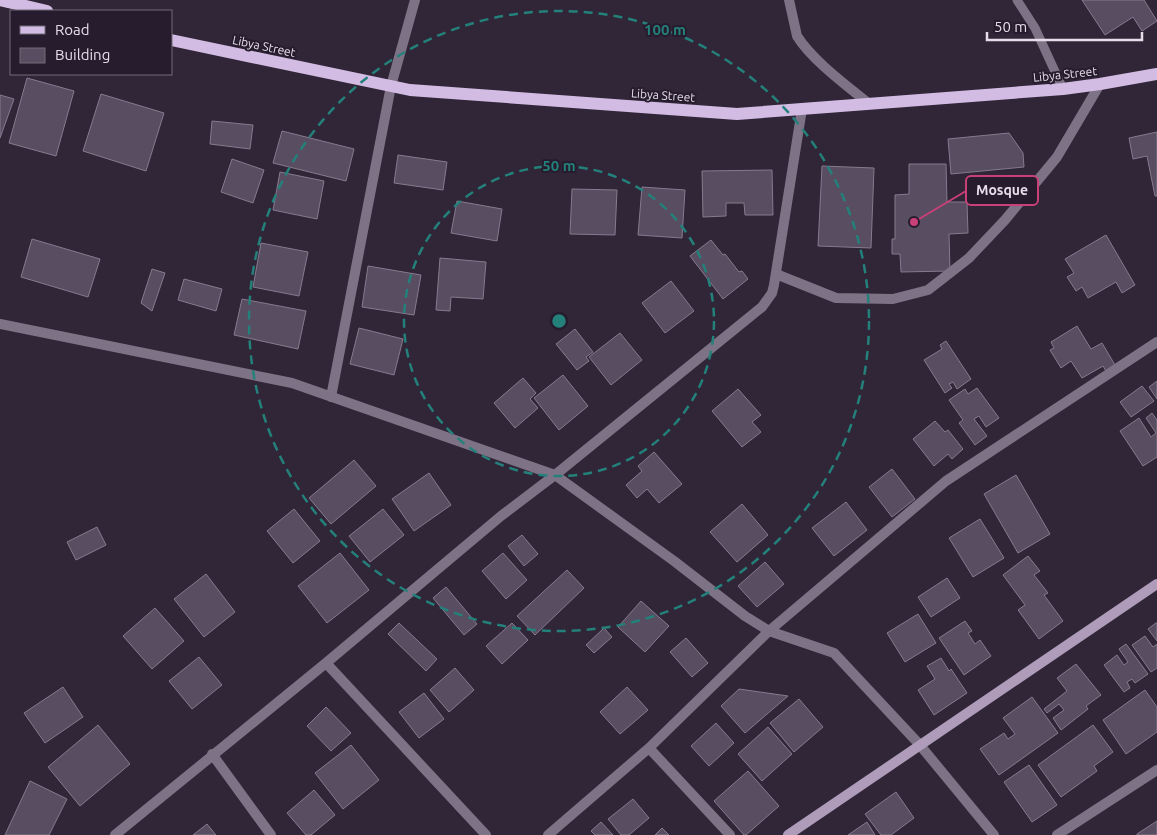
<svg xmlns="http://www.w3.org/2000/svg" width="1157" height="835" viewBox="0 0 1157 835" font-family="Ubuntu,sans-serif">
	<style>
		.building { fill: #594d61; stroke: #877a90 }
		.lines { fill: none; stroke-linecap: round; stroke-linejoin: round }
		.lane { stroke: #7e7386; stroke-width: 9 }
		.street { stroke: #7e7386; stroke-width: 10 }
		.secondary { stroke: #ae9cba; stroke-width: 10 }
		.primary { stroke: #d3bce3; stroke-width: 12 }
		.ring { fill: none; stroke: #24807a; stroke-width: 2.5; stroke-dasharray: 9 6 }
		.labels { text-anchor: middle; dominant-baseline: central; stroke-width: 4; stroke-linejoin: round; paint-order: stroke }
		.street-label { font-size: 12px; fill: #e5deea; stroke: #261c2d }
		.centre { fill: #24807a; stroke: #261c2d; stroke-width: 2.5 }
		.ring-label { font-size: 15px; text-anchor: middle; font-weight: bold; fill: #24807a; stroke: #261c2d; stroke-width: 4; stroke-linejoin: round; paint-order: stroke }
		.leader { fill: none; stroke: #c94078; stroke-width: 2 }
		.callout-dot { fill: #c94078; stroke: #261c2d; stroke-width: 2 }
		.callout { fill: #261c2d; stroke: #c94078; stroke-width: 2 }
		.callout-label { font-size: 14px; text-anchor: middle; font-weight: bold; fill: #e5deea }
	</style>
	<rect width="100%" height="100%" fill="#302637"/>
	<!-- building -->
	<path class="building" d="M1082 0H1144L1157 21 1142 31 1133 17 1105 35Z
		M27 78 74 91 56 156 9 143Z
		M101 94 164 113 146 171 83 151Z
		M0 95 14 99 0 138Z
		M212 121 253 125 250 149 210 144Z
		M282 131 354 149 346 181 273 163Z
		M1157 132V196H1155L1147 156 1133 159 1129 138Z
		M1009 133 1023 153 1024 167 951 174 948 139Z
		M398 155 447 162 443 190 394 183Z
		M232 159 264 170 253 203 221 192Z
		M909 164H946L947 202H967L968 233 949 234 950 271 901 272 900 254H892V239H895V195L909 194Z
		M822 166 874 168 871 248 818 246Z
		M772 170 773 215H745L744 203H726V216L703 217 702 171Z
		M280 172 324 181 317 219 273 210Z
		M642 187 685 190 682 238 638 235Z
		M572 189 617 190 615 235 570 234Z
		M457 201 502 209 497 241 451 233Z
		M1106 235 1135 285 1122 293 1116 282 1088 298 1082 287 1076 291 1067 277 1074 273 1065 259Z
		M32 239 100 259 88 297 21 277Z
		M711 240 723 255 725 254 739 272 742 271 748 279 723 299 690 256Z
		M261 243 308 252 299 296 253 287Z
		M440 258 486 262 483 299 451 297 450 311 436 310Z
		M368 266 421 275 414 315 362 307Z
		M152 269 165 273 152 311 141 303Z
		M184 279 222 289 216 311 178 300Z
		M671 281 694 311 665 333 642 303Z
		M242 299 306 311 298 349 234 335Z
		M1077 326 1091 349 1102 343 1115 365 1106 371 1103 366 1082 378 1071 361 1061 368 1050 350 1054 348 1051 342Z
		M359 328 403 339 394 375 350 364Z
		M575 329 593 352 586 357 589 361 577 370 556 344Z
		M620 333 642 360 611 385 589 357Z
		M946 341 971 379 957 389 953 382 949 384 952 388 945 393 924 360 942 349 940 345Z
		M563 375 588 406 559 430 534 398Z
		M523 378 536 393 530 399 538 408 515 428 494 403Z
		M1157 381V399L1149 387Z
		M1142 386 1154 401 1131 417 1120 402Z
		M977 388 999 418 986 427 979 416 974 419 987 436 975 445 959 423 963 420 949 400 965 389 968 394Z
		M738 389 761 415 752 422 761 432 742 447 712 411Z
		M1152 413 1157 420V457L1143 466 1120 431 1139 418 1151 437 1156 433 1146 418Z
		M935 421 945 432 948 430 963 449 952 459 948 454 934 466 913 439Z
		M654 452 682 484 659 503 647 489 637 498 626 485 642 471 638 466Z
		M354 460 376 486 331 524 309 498Z
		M892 469 915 499 892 517 869 487Z
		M429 473 451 505 414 531 392 499Z
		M1016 475 1050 534 1018 553 984 494Z
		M846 502 867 530 834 556 812 528Z
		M742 504 768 535 737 562 710 532Z
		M294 509 320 541 293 563 267 531Z
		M383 509 404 535 370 562 349 536Z
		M980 519 1004 558 973 577 949 538Z
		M97 527 106 545 76 560 67 542Z
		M522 535 538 554 524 566 508 546Z
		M340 553 369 590 327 623 298 586Z
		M503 553 527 580 506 599 482 571Z
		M1028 556 1040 571 1034 575 1048 593 1044 595 1063 621 1039 639 1018 610 1025 605 1003 575Z
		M765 562 784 584 757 607 738 586Z
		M567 570 584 588 535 635 517 616Z
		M206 574 235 612 204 637 174 599Z
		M947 578 960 598 931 617 918 597Z
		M446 587 477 624 464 635 433 598Z
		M641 601 669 626 645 652 618 627Z
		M155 608 184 641 152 669 123 636Z
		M918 614 936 643 905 662 887 633Z
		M965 621 972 631 968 633 975 644 980 640 991 656 964 675 939 638Z
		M399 623 437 659 426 671 388 634Z
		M512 623 528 640 502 664 486 646Z
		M1156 623H1157V641L1148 629Z
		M604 628 612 637 594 653 586 645Z
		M1145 636 1153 647 1157 644V668L1151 672 1132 645Z
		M686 638 708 663 692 677 670 652Z
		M1126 644 1148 674 1135 683 1132 679 1127 682 1130 688 1124 692 1104 665 1117 655 1124 665 1128 662 1119 649Z
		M199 657 222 685 192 709 169 681Z
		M941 658 949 671 951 669 967 693 934 715 918 690 935 679 927 666Z
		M1076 664 1101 695 1086 706 1088 709 1061 730 1053 718 1064 710 1059 704 1047 713 1044 709 1067 691 1057 678Z
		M455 668 474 690 449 712 430 690Z
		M63 687 83 717 45 743 24 713Z
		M627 687 648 710 620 734 600 712Z
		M739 689 788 696 745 733 721 706Z
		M1145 690 1157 707V732L1126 754 1103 720Z
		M424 693 444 719 419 738 399 712Z
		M1032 697 1058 733 999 775 980 749 1004 733 1008 739 1015 734 1003 718Z
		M799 699 823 727 794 752 770 723Z
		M326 707 351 733 331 751 307 726Z
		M716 723 734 743 709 766 691 746Z
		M98 725 130 764 80 806 48 767Z
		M1093 725 1113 752 1094 766 1097 771 1061 797 1038 765Z
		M768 727 792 754 762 781 738 754Z
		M351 745 379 780 343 809 315 773Z
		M1029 765 1057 805 1032 822 1004 782Z
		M748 771 779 806 746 835H744L714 801Z
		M30 781 67 799 49 835H5Z
		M314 790 335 815 311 835H306L287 813Z
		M896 792 914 818 891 835H881L865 814Z
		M633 799 649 818 629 835H621L608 819Z
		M1157 821V835H1137V834Z
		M601 822 613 835H595L591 831Z
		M867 822 875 835H848Z
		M207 824 216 835H193Z
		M662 828 669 835H655Z"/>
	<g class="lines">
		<!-- lane -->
		<path class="lane" d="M1017 0 1035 28 1063 89"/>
		<!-- street -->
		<path class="street" d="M789 0 797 36C812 60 846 85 868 103
			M776 274 836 298 893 299 928 290 969 258 1005 220 1057 157 1100 84
			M0 324 292 383 555 475 674 561 745 616 769 631 834 653 919 744 994 835
			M331 397 391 86 415 0
			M326 663 486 835
			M212 754 271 835
			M115 835 326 663 501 516 555 475 762 307 772 293 774 285 802 109
			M548 835 649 748
			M730 835 649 748 769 631 946 481 1157 342
			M1057 835 1157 770"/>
		<!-- secondary -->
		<path class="secondary" d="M788 835 1157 584"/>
		<!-- primary -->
		<path class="primary" d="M0 0 47 11
			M171 40 410 90 737 114 1063 89 1100 84 1157 74"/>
	</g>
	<!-- distance rings -->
	<g class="ring">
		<circle cx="559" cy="321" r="155"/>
		<circle cx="559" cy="321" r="310"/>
	</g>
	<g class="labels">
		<!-- street labels -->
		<g class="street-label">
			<text transform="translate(264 46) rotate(12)">Libya Street</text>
			<text transform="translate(1065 74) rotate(-6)">Libya Street</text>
			<text transform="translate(663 95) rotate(4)">Libya Street</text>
		</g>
	</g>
	<circle cx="559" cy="321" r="8" class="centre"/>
	<g class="ring-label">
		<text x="665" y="35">100 m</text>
		<text x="559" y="171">50 m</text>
	</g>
	<!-- callouts -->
	<path class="leader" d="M914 222L966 191"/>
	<circle class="callout-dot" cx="914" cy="222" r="5"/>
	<rect class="callout" x="966" y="176" width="72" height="29" rx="5"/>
	<g class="callout-label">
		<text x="1002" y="195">Mosque</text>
	</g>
	<!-- legend -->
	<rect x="10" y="10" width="162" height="65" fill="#261c2d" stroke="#726a79"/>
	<rect x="20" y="26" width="25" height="8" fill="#d3bce3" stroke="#726a79"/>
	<text x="55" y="35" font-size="15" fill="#e5deea">Road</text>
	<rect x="20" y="48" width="25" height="15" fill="#594d61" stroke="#726a79"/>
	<text x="55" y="60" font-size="15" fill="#e5deea">Building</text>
	<!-- scale -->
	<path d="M987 32v8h155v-8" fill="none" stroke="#e5deea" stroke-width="2.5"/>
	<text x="994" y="32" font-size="15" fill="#e5deea" stroke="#261c2d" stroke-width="4" paint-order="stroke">50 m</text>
</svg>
